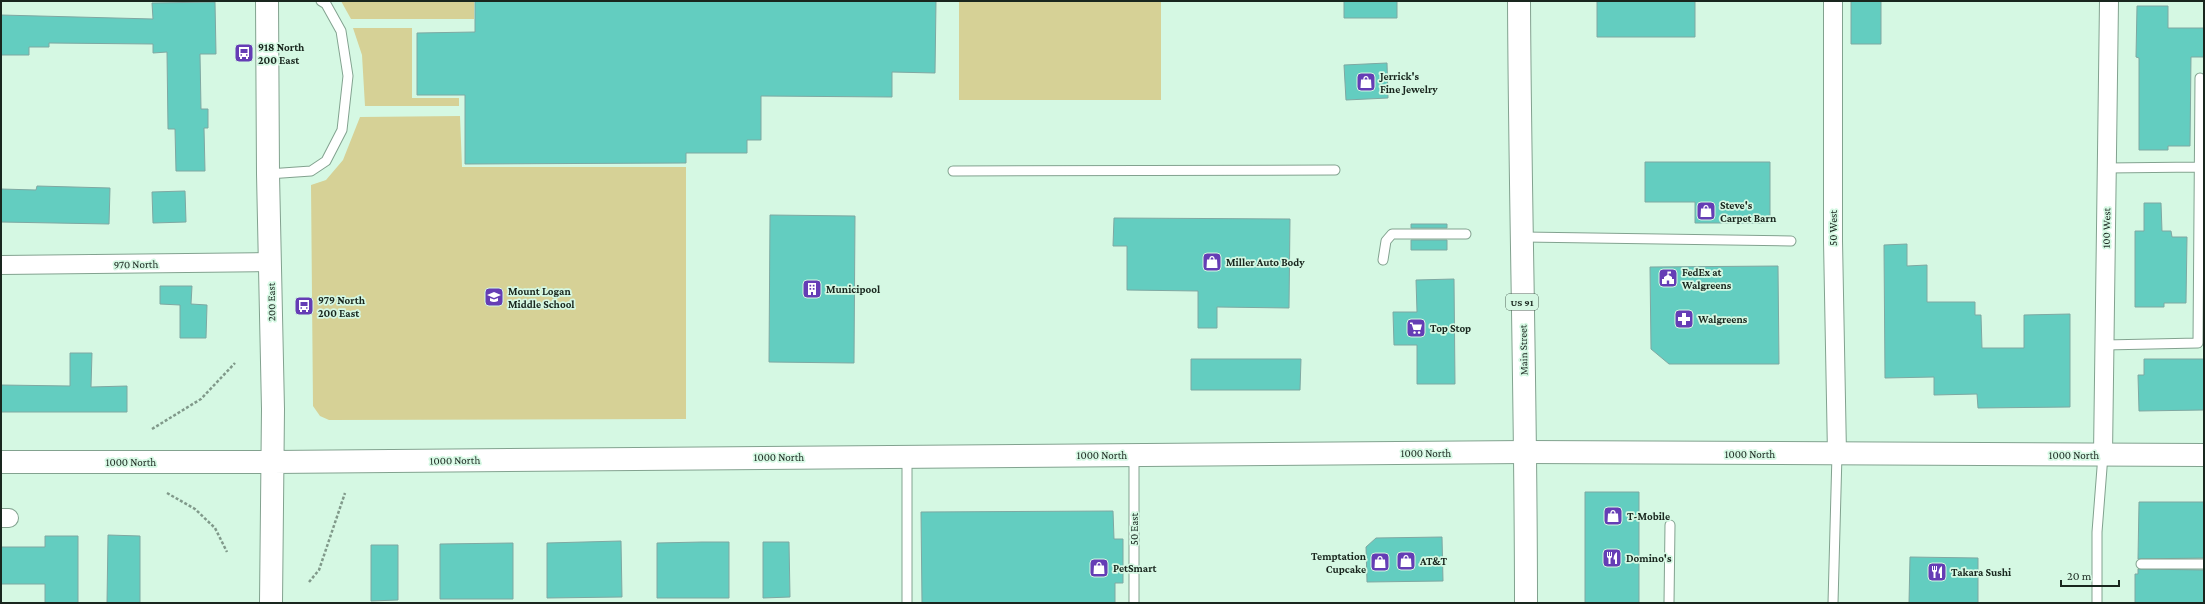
<svg xmlns="http://www.w3.org/2000/svg" width="2205" height="604" viewBox="0 0 2205 604" font-family="'Crimson Pro',serif">
	<style>
		.green { fill: #d6d196 }
		.building { fill: #63cdc0; stroke: #7fa8a2 }
		.lines { fill: none; stroke-linecap: round; stroke-linejoin: round }
		.lane-casing { stroke: #82a28f; stroke-width: 11 }
		.street-casing { stroke: #82a28f; stroke-width: 20 }
		.secondary-casing { stroke: #82a28f; stroke-width: 24 }
		.primary-casing { stroke: #82a28f; stroke-width: 24 }
		.path { stroke: #80998a; stroke-width: 2.5; stroke-dasharray: 3 2; stroke-linecap: butt }
		.lane { stroke: #fff; stroke-width: 9 }
		.street { stroke: #fff; stroke-width: 18 }
		.secondary { stroke: #fff; stroke-width: 22 }
		.primary { stroke: #fff; stroke-width: 22 }
		.labels { text-anchor: middle; dominant-baseline: central; stroke-width: 3.5; stroke-linejoin: round; paint-order: stroke }
		.shield { fill: #d5f8e3; stroke: #516559; stroke-width: 1 }
		.shield-label { font-size: 10px; font-weight: bold; fill: #19261e }
		.poi-label { font-size: 11px; font-weight: bold; fill: #19261e; stroke: #d5f8e3; text-anchor: start }
		.street-label { font-size: 11px; fill: #19261e; stroke: #d5f8e3 }
	</style>
	<rect width="100%" height="100%" fill="#d5f8e3"/>
	<!-- green -->
	<path class="green" d="M341 1H474V19H351Z
		M959 1H1161V100H959Z
		M353 28H412V98H459V106H365L362 55Z
		M460 116 462 167H686V419L329 420 320 416 313 406 311 185 326 180 343 160 360 117Z"/>
	<!-- building -->
	<path class="building" d="M475 1H936L935 73 892 72V97L761 96V140H747V153H686V163L465 164V95H417V33L475 32Z
		M1344 1H1397V18H1344Z
		M1597 1H1695V37H1597Z
		M1851 1H1881V44H1851Z
		M215 2 216 54H200L201 109H208V128H204L205 171H176L175 129H168L167 52 153 53V44L49 43V47H29V55H1V15L153 19 152 3Z
		M2137 6H2168V28H2204V57H2191L2190 146H2168V150H2139V58L2136 57Z
		M1387 63 1388 98 1346 100 1344 65Z
		M1645 162H1770V223H1695V202H1645Z
		M37 186 110 188 109 224 1 222V189L36 190Z
		M185 191 186 222 153 223 152 192Z
		M2144 203H2161L2162 231H2171L2172 237H2187L2186 303H2164V307H2135V231H2144Z
		M770 215 855 216 854 363 769 362Z
		M1114 218 1290 219 1289 308 1217 307V328H1198V291L1127 290V246H1113Z
		M1411 224H1447V228H1411Z
		M1411 240H1447V250H1411Z
		M1907 244V266L1927 265V302H1975V315H1981L1982 348H2024V315L2070 314V407L1978 408 1977 394 1934 395V377L1885 378 1884 245Z
		M1778 266 1779 364H1669L1651 349 1650 267Z
		M1454 279 1455 384H1417V345H1394L1393 312H1417L1416 280Z
		M160 286H192L191 304 207 305 206 338H180V305L160 304Z
		M70 353H92L91 387 127 386V412H1V385L70 386Z
		M1191 359H1301L1300 390H1191Z
		M2144 359H2204V410L2139 411 2138 375H2144Z
		M1585 492H1639V603H1585Z
		M2139 502H2204V558L2138 559Z
		M1113 511 1114 539H1123V583H1115V603H922L921 512Z
		M108 535 140 536V603H107Z
		M45 536H78V603H45V584H1V547H45Z
		M1442 537 1443 581 1367 582 1366 547 1376 538Z
		M621 541 622 597 547 598V543Z
		M702 542H729V598H657V543Z
		M763 542H789L790 597 763 598Z
		M513 543V599H440V544Z
		M371 545H398V600L371 601Z
		M1910 557 1978 558V603H1909Z
		M2138 569 2204 570V603H2135V574H2138Z"/>
	<g class="lines">
		<defs>
			<path id="lane" d="M2107 168 2200 167
				M953 171 1335 170
				M268 174 311 171 326 161 342 130 348 76 341 31 326 4 321 1
				M1522 237 1791 241
				M1383 260 1386 241 1392 234H1466
				M2105 345 2198 343 2200 78
				M1134 455V603
				M2141 564H2204
				M907 603V457
				M1669 603 1670 525
				M1833 603 1837 454
				M2097 603V532L2103 455"/>
			<path id="street" d="M1833 1V241L1837 454
				M1 265 270 262
				M2103 455 2109 1
				M1 518H9"/>
			<path id="secondary" d="M267 1 268 174 273 409 271 603
				M1 462H273L1526 452 2204 455"/>
			<path id="primary" d="M1519 1C1520 202 1526 402 1526 603"/>
		</defs>
		<!-- lane casing -->
		<use href="#lane" class="lane-casing"/>
		<!-- street casing -->
		<use href="#street" class="street-casing"/>
		<!-- secondary casing -->
		<use href="#secondary" class="secondary-casing"/>
		<!-- primary casing -->
		<use href="#primary" class="primary-casing"/>
		<!-- path -->
		<path class="path" d="M152 429 201 399 235 363
			M167 493 195 509 215 528 227 552
			M309 582 319 570 345 493"/>
		<!-- lane -->
		<use href="#lane" class="lane"/>
		<!-- street -->
		<use href="#street" class="street"/>
		<!-- secondary -->
		<use href="#secondary" class="secondary"/>
		<!-- primary -->
		<use href="#primary" class="primary"/>
	</g>
	<!-- icons -->
	<defs>
		<symbol id="bus-square" viewBox="-11 -11 22 22"><rect x="-9" y="-9" width="18" height="18" rx="4" fill="#653db5" stroke="#d5f8e3"/><path d="M-5-6H5V4H4V6H2V4H-2V6H-4V4H-5ZM-3.5-4V0h7V-4ZM-3.5 1.2v1.5H-2V1.2ZM2 1.2v1.5H3.5V1.2Z" fill="#fff"/></symbol>
		<symbol id="shop-square" viewBox="-11 -11 22 22"><rect x="-9" y="-9" width="18" height="18" rx="4" fill="#653db5" stroke="#d5f8e3"/><path d="M-5-2.5h2.3a2.7 3.5 0 0 1 5.4 0H5L5.5 6h-11ZM-1.5-2.5h3a1.5 2.3 0 0 0-3 0Z" fill="#fff"/></symbol>
		<symbol id="civic-square" viewBox="-11 -11 22 22"><rect x="-9" y="-9" width="18" height="18" rx="4" fill="#653db5" stroke="#d5f8e3"/><path d="M-.6-6.5H3V-4.5H.6V-3L4-1V1h2V6H-6V1h2V-1L-.6-3ZM-1.2 2.5V6h2.4V2.5Z" fill="#fff"/></symbol>
		<symbol id="building-square" viewBox="-11 -11 22 22"><rect x="-9" y="-9" width="18" height="18" rx="4" fill="#653db5" stroke="#d5f8e3"/><path d="M-4-6H4V6H1V3H-1V6H-4ZM-2.5-4.3h1.7v1.8h-1.7ZM.8-4.3h1.7v1.8H.8ZM-2.5-1h1.7V.8h-1.7ZM.8-1h1.7V.8H.8Z" fill="#fff"/></symbol>
		<symbol id="school-square" viewBox="-11 -11 22 22"><rect x="-9" y="-9" width="18" height="18" rx="4" fill="#653db5" stroke="#d5f8e3"/><path d="M0-5L7-2L0 1L-7-2ZM-4 1L0 2.5L4 1V4Q0 6-4 4Z" fill="#fff"/></symbol>
		<symbol id="pharmacy-square" viewBox="-11 -11 22 22"><rect x="-9" y="-9" width="18" height="18" rx="4" fill="#653db5" stroke="#d5f8e3"/><path d="M-2-6h4v4h4v4h-4v4h-4v-4h-4v-4h4Z" fill="#fff"/></symbol>
		<symbol id="supermarket-square" viewBox="-11 -11 22 22"><rect x="-9" y="-9" width="18" height="18" rx="4" fill="#653db5" stroke="#d5f8e3"/><path d="M-6-5.5h2.5l.6 2H6L4.5 2H-2.5L-4.4-4H-6ZM-1.5 3.2a1.3 1.3 0 1 0 .1 0ZM3 3.2a1.3 1.3 0 1 0 .1 0Z" fill="#fff"/></symbol>
		<symbol id="restaurant-square" viewBox="-11 -11 22 22"><rect x="-9" y="-9" width="18" height="18" rx="4" fill="#653db5" stroke="#d5f8e3"/><path d="M-5-6h1v4h1v-4h1v4h1v-4h1v5L-1.5 .5V6h-2V.5L-5-1ZM5-6V6H3V1.5H1.5Q1.5-4 5-6Z" fill="#fff"/></symbol>
	</defs>
	<g fill-rule="evenodd">
		<use href="#bus-square" x="233" y="42" width="22" height="22"/>
		<use href="#shop-square" x="1355" y="71" width="22" height="22"/>
		<use href="#shop-square" x="1695" y="200" width="22" height="22"/>
		<use href="#shop-square" x="1201" y="251" width="22" height="22"/>
		<use href="#civic-square" x="1657" y="267" width="22" height="22"/>
		<use href="#building-square" x="801" y="278" width="22" height="22"/>
		<use href="#school-square" x="483" y="286" width="22" height="22"/>
		<use href="#bus-square" x="293" y="295" width="22" height="22"/>
		<use href="#pharmacy-square" x="1673" y="308" width="22" height="22"/>
		<use href="#supermarket-square" x="1405" y="317" width="22" height="22"/>
		<use href="#shop-square" x="1602" y="505" width="22" height="22"/>
		<use href="#restaurant-square" x="1601" y="547" width="22" height="22"/>
		<use href="#shop-square" x="1395" y="550" width="22" height="22"/>
		<use href="#shop-square" x="1369" y="551" width="22" height="22"/>
		<use href="#shop-square" x="1088" y="557" width="22" height="22"/>
		<use href="#restaurant-square" x="1926" y="561" width="22" height="22"/>
	</g>
	<g class="labels">
		<!-- shield labels -->
		<rect class="shield" x="1506" y="294" width="32" height="16" rx="3"/>
		<g class="shield-label">
			<text x="1522" y="302">US 91</text>
		</g>
		<!-- poi labels -->
		<g class="poi-label">
			<text x="258" y="47">918 North<tspan x="258" dy="13">200 East</tspan></text>
			<text x="1380" y="76">Jerrick's<tspan x="1380" dy="13">Fine Jewelry</tspan></text>
			<text x="1720" y="205">Steve's<tspan x="1720" dy="13">Carpet Barn</tspan></text>
			<text x="1226" y="262">Miller Auto Body</text>
			<text x="1682" y="272">FedEx at<tspan x="1682" dy="13">Walgreens</tspan></text>
			<text x="826" y="289">Municipool</text>
			<text x="508" y="291">Mount Logan<tspan x="508" dy="13">Middle School</tspan></text>
			<text x="318" y="300">979 North<tspan x="318" dy="13">200 East</tspan></text>
			<text x="1698" y="319">Walgreens</text>
			<text x="1430" y="328">Top Stop</text>
			<text x="1627" y="516">T-Mobile</text>
			<text x="1366" y="556" text-anchor="end">Temptation<tspan x="1366" dy="13">Cupcake</tspan></text>
			<text x="1626" y="558">Domino's</text>
			<text x="1420" y="561">AT&amp;T</text>
			<text x="1113" y="568">PetSmart</text>
			<text x="1951" y="572">Takara Sushi</text>
		</g>
		<!-- street labels -->
		<g class="street-label">
			<text transform="translate(1833 228) rotate(-90)">50 West</text>
			<text transform="translate(2106 228) rotate(-89)">100 West</text>
			<text transform="translate(136 264) rotate(-1)">970 North</text>
			<text transform="translate(271 302) rotate(-91)">200 East</text>
			<text transform="translate(1523 350) rotate(-91)">Main Street</text>
			<text x="1426" y="453">1000 North</text>
			<text x="1750" y="454">1000 North</text>
			<text x="1102" y="455">1000 North</text>
			<text x="2074" y="455">1000 North</text>
			<text x="779" y="457">1000 North</text>
			<text transform="translate(455 460) rotate(-1)">1000 North</text>
			<text x="131" y="462">1000 North</text>
			<text transform="translate(1134 529) rotate(-90)">50 East</text>
		</g>
	</g>
	<!-- border -->
	<rect width="2205" height="604" fill="none" stroke="#19261e" stroke-width="4"/>
	<!-- scale -->
	<path d="M2061 580v6h58v-6" fill="none" stroke="#19261e" stroke-width="2"/>
	<text x="2067" y="580" font-size="12" fill="#19261e" stroke="#d5f8e3" stroke-width="3" paint-order="stroke">20 m</text>
</svg>
